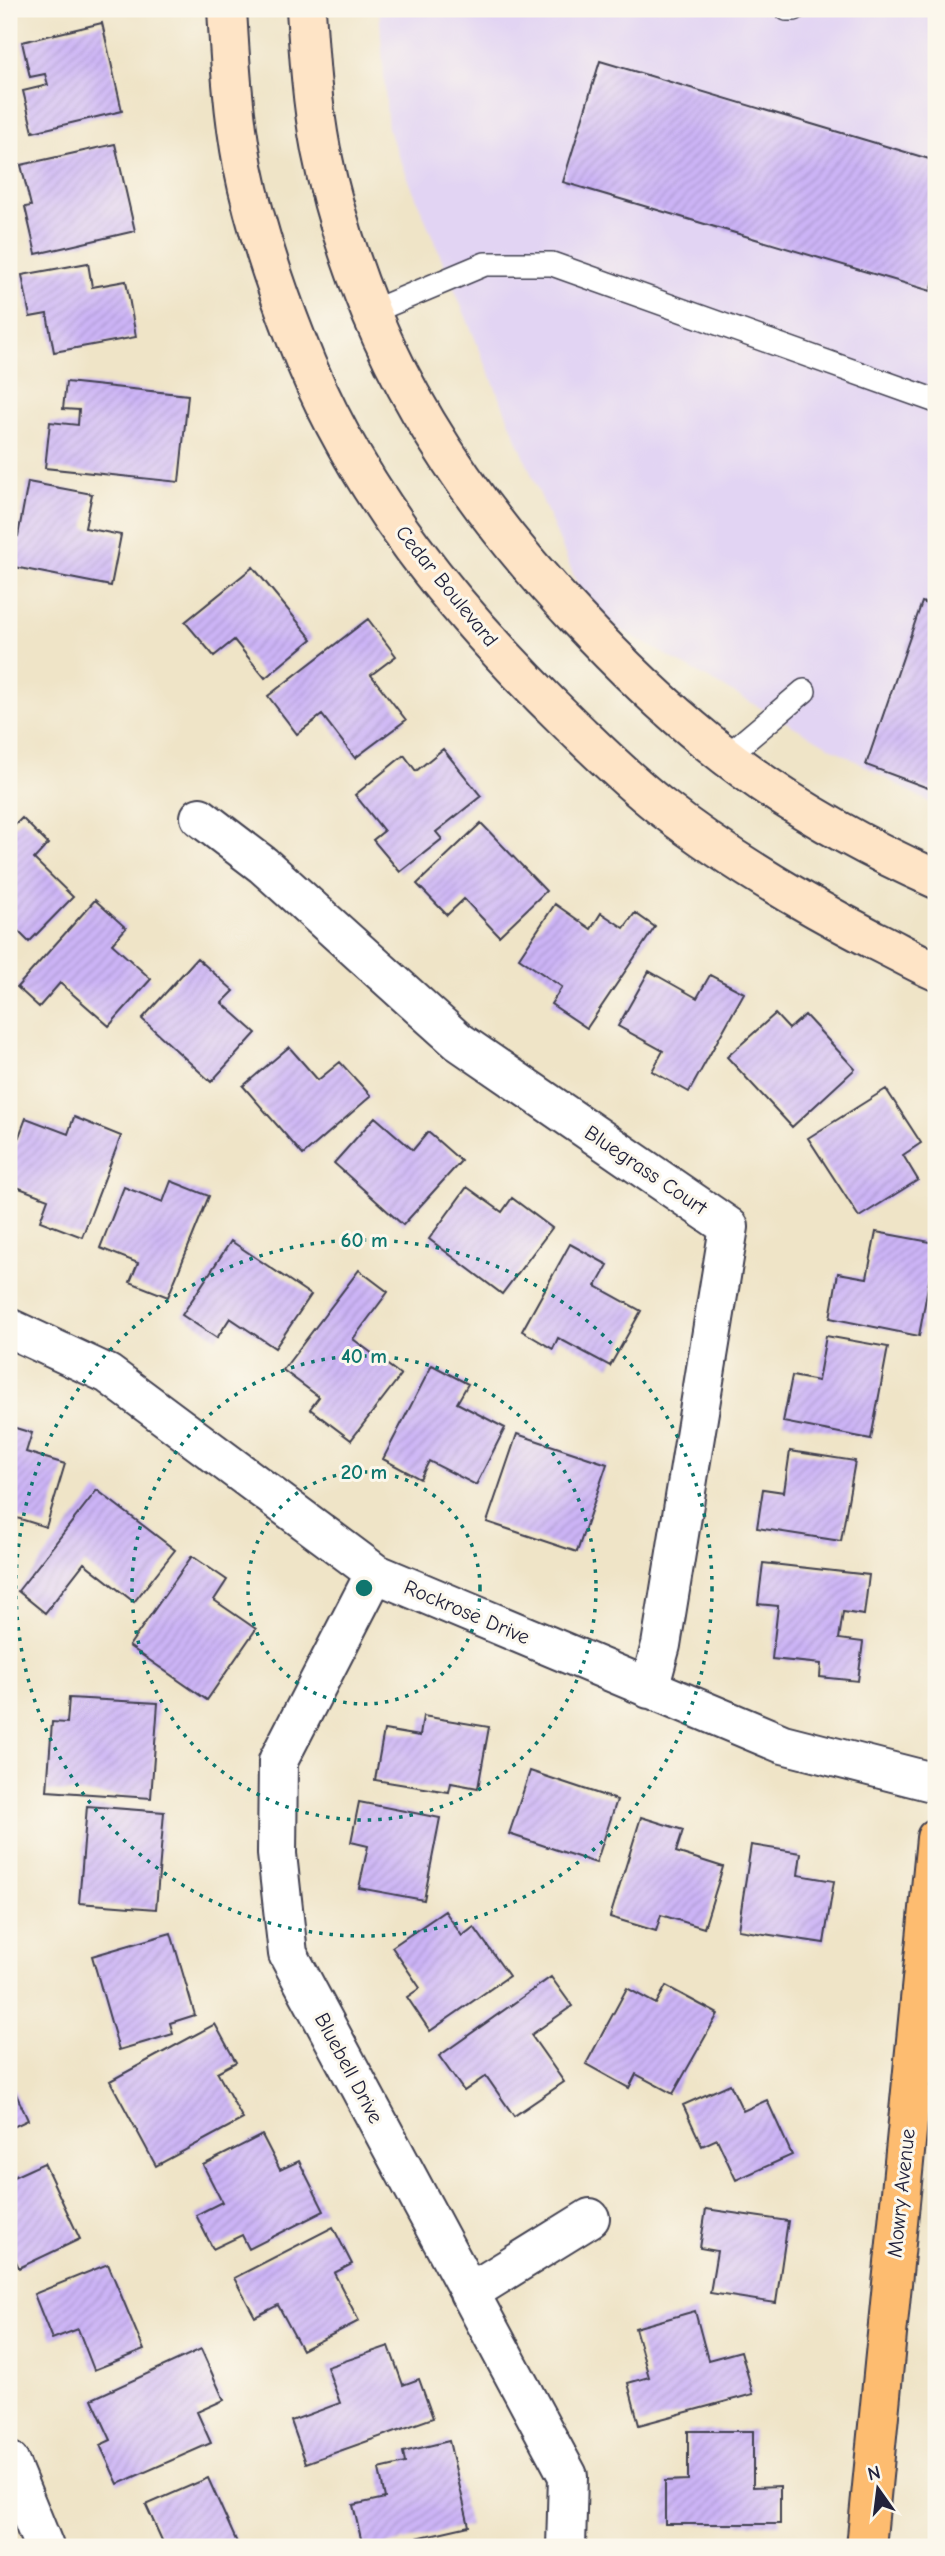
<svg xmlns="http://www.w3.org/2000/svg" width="945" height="2556" viewBox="0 0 945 2556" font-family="'Comic Neue',sans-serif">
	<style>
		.built { fill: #e2d4f3 }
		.building { fill: url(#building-hatch) }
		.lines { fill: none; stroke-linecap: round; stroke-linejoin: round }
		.lane-casing { stroke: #413f50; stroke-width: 26 }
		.street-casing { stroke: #413f50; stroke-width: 42 }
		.secondary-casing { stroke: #413f50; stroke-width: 42 }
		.primary-casing { stroke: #413f50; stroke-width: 42 }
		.lane { stroke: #fff; stroke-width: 23 }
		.street { stroke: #fff; stroke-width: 38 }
		.secondary { stroke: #fee4c6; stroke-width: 38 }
		.primary { stroke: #fdbc70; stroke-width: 38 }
		.ring { fill: none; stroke: #0f766e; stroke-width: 3.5; stroke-dasharray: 3.5 7 }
		.labels { text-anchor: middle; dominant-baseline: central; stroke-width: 6; stroke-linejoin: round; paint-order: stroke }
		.street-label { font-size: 21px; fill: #22223b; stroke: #fbf7ec }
		.centre { fill: #0f766e; stroke: #fbf7ec; stroke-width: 3.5 }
		.ring-label { font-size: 21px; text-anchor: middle; font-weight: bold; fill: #0f766e; stroke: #fbf7ec; stroke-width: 6; stroke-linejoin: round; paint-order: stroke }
	</style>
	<defs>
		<pattern id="building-hatch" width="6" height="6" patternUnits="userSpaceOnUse" patternTransform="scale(1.75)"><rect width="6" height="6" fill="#ccb4f6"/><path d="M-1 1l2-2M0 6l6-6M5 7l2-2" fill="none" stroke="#af9ad4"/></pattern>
	</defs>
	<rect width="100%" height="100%" fill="#fbf7ec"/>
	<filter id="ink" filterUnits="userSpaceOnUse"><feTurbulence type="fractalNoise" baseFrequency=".0143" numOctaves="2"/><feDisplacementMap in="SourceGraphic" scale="14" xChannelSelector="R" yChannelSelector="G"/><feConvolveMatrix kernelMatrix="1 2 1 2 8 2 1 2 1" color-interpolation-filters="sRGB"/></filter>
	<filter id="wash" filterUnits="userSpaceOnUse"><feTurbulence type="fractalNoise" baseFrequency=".00686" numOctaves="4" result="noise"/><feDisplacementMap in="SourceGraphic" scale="28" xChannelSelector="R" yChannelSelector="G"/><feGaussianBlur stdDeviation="1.57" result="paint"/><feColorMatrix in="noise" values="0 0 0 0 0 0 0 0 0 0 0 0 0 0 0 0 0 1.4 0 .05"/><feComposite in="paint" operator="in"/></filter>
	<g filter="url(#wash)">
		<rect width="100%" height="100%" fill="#efe4c7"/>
		<!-- built -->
		<path class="built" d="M379 9H936V806L589 612 388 130Z"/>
		<g id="blocks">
			<!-- building -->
			<path class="building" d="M102 23 122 111 33 132 23 91 48 85 45 74 30 77 22 42Z
				M600 61 936 161V272L931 291 563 182Z
				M115 144 135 231 36 254 25 207 31 206 21 165Z
				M88 263 92 287 126 281 136 337 54 352 47 314 30 317 22 275Z
				M66 382 188 395 179 482 45 468 50 422 78 425 79 410 63 409Z
				M28 482 92 494 85 528 121 535 111 586 9 566 12 535 18 536Z
				M253 567 312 639 265 678 234 640 214 656 185 622Z
				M922 602 936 607V791L866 765Z
				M368 619 396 656 371 675 406 720 355 758 322 715 297 734 268 696Z
				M443 749 481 796 436 832 442 839 400 872 373 840 384 831 355 795 404 755 416 771Z
				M22 818 48 844 34 859 73 897 29 942 9 922V831Z
				M481 823 546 891 499 936 464 899 447 915 417 884Z
				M95 900 126 928 112 944 151 979 109 1026 60 983 39 1007 17 987Z
				M555 904 591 929 601 913 624 928 635 913 655 927 587 1028 551 1004 562 987 519 958Z
				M197 958 234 991 222 1003 256 1033 211 1082 142 1019Z
				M649 971 697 998 710 975 744 993 689 1092 652 1071 663 1051 618 1026Z
				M775 1014 789 1029 805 1015 855 1069 792 1127 727 1057Z
				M289 1047 318 1080 340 1062 371 1096 303 1155 243 1086Z
				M886 1089 921 1143 903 1155 918 1180 859 1217 808 1138Z
				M74 1117 121 1136 82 1237 40 1221 48 1199 9 1184V1163L26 1118 68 1134Z
				M375 1117 413 1150 428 1132 461 1161 403 1225 334 1163Z
				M171 1181 209 1196 168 1297 130 1282 138 1263 100 1248 124 1187 163 1202Z
				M467 1187 502 1212 512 1198 552 1228 502 1294 429 1239Z
				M876 1232 936 1243 919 1336 830 1318 838 1273 867 1278Z
				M231 1241 311 1295 275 1348 230 1318 217 1338 182 1315Z
				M570 1244 608 1265 596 1286 641 1311 610 1366 558 1338 553 1349 522 1331Z
				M359 1270 388 1292 353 1339 401 1375 351 1440 310 1409 319 1397 283 1370Z
				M826 1336 888 1347 871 1439 783 1422 792 1376 818 1381Z
				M432 1365 468 1384 457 1403 505 1428 476 1485 429 1461 420 1479 383 1459Z
				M9 1426 32 1433 26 1452 65 1464 46 1527 17 1518 9 1541Z
				M517 1434 607 1464 577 1552 487 1522Z
				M790 1451 855 1461 841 1541 757 1528 763 1489 784 1492Z
				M97 1490 175 1550 134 1602 84 1563 45 1613 18 1591Z
				M192 1556 227 1580 214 1600 256 1629 207 1700 129 1646Z
				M763 1563 869 1575 864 1615 843 1612 839 1639 863 1642 858 1681 820 1677 821 1664 772 1659 778 1606 758 1604Z
				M69 1698 158 1703 151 1798 47 1791 52 1722 67 1723Z
				M423 1716 489 1727 478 1788 451 1783 449 1792 375 1780 384 1730 420 1736Z
				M530 1771 617 1800 596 1863 509 1834Z
				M359 1802 440 1818 424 1900 359 1888 368 1846 351 1842Z
				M87 1806 164 1812 156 1909 79 1903Z
				M641 1817 683 1830 676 1852 723 1867 704 1928 661 1915 656 1931 610 1917Z
				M751 1845 801 1853 798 1875 834 1881 824 1943 738 1930Z
				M445 1911 462 1936 474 1927 509 1976 430 2031 407 1997 420 1988 392 1947Z
				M171 1933 195 2015 170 2023 173 2034 119 2050 92 1956Z
				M551 1977 572 2006 531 2035 564 2082 514 2116 486 2076 464 2091 439 2056Z
				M666 1986 718 2014 673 2094 636 2074 629 2088 586 2064 627 1988 656 2004Z
				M215 2024 236 2062 217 2072 243 2119 156 2166 110 2081Z
				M9 2079 28 2120 9 2129Z
				M730 2084 743 2111 767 2100 792 2155 736 2180 717 2139 702 2146 683 2105Z
				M262 2135 280 2170 299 2161 324 2211 249 2249 242 2235 213 2249 196 2215 222 2202 203 2165Z
				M44 2163 80 2239 19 2268 9 2246V2179Z
				M706 2209 788 2221 776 2303 710 2293 717 2251 700 2248Z
				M333 2227 352 2264 334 2273 359 2321 302 2350 278 2305 255 2317 234 2278Z
				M108 2264 144 2350 94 2370 78 2329 52 2339 34 2294Z
				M695 2311 708 2360 741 2351 753 2394 639 2425 628 2383 649 2377 635 2328Z
				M389 2346 403 2385 419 2379 433 2418 306 2463 291 2421 340 2403 327 2367Z
				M201 2349 224 2400 197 2412 211 2443 118 2484 100 2445 111 2440 92 2399Z
				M688 2431H753V2487L780 2486V2524H665V2481L688 2480Z
				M449 2441 469 2526 377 2547H363L353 2505 385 2498 379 2469 405 2463 403 2452Z
				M208 2478 239 2547H165L146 2505Z"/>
		</g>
	</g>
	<g filter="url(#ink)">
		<use href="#blocks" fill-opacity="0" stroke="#413f50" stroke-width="2"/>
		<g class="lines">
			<defs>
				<path id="lane" d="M787 9H794
					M371 312 485 264H552L936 401
					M727 756 804 691"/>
				<path id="street" d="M200 817 263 865 458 1041 729 1227 661 1645 649 1689
					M9 1328 108 1374 375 1573 783 1744 936 1783
					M375 1573 278 1761 277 1854 288 1954 568 2476 566 2547
					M469 2293 590 2218
					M9 2461 44 2547"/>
				<path id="secondary" d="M227 9C230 61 233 114 243 166 255 226 275 285 297 341 354 490 458 616 571 725 599 752 628 781 660 806 726 858 799 901 874 940 895 950 915 962 936 971
					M306 9C309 56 312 103 321 150 332 205 350 261 371 313 419 428 491 527 576 617 617 661 661 704 708 742 776 798 855 843 936 879"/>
				<path id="primary" d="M866 2547 936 1838"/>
			</defs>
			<!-- lane casing -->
			<use href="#lane" class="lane-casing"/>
			<!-- street casing -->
			<use href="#street" class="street-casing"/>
			<!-- secondary casing -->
			<use href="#secondary" class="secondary-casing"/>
			<!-- primary casing -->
			<use href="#primary" class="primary-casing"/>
			<!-- lane -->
			<use href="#lane" class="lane"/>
			<!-- street -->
			<use href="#street" class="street"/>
			<!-- secondary -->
			<use href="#secondary" class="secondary"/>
			<!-- primary -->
			<use href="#primary" class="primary"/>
		</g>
	</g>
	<!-- distance rings -->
	<g class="ring">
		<circle cx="364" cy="1588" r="116"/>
		<circle cx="364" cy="1588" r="232"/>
		<circle cx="364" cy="1588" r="348"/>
	</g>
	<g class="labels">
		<!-- street labels -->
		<g class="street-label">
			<text transform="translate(447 586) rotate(51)">Cedar Boulevard</text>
			<text transform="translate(646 1170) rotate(34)">Bluegrass Court</text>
			<text transform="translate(467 1612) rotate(23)">Rockrose Drive</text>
			<text transform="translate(349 2068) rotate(62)">Bluebell Drive</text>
			<text transform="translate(901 2193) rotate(-84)">Mowry Avenue</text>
		</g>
	</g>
	<circle cx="364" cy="1588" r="10" class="centre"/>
	<g class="ring-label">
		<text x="364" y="1247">60 m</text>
		<text x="364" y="1363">40 m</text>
		<text x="364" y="1479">20 m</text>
	</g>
	<!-- margin -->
	<rect width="945" height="2556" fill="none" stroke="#fbf7ec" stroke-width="35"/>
	<!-- north arrow -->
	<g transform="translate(878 2489) rotate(346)" stroke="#fbf7ec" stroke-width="5" paint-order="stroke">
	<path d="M0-5L12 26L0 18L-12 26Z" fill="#22223b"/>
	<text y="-10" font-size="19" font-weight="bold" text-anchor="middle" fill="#22223b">N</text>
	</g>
</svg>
